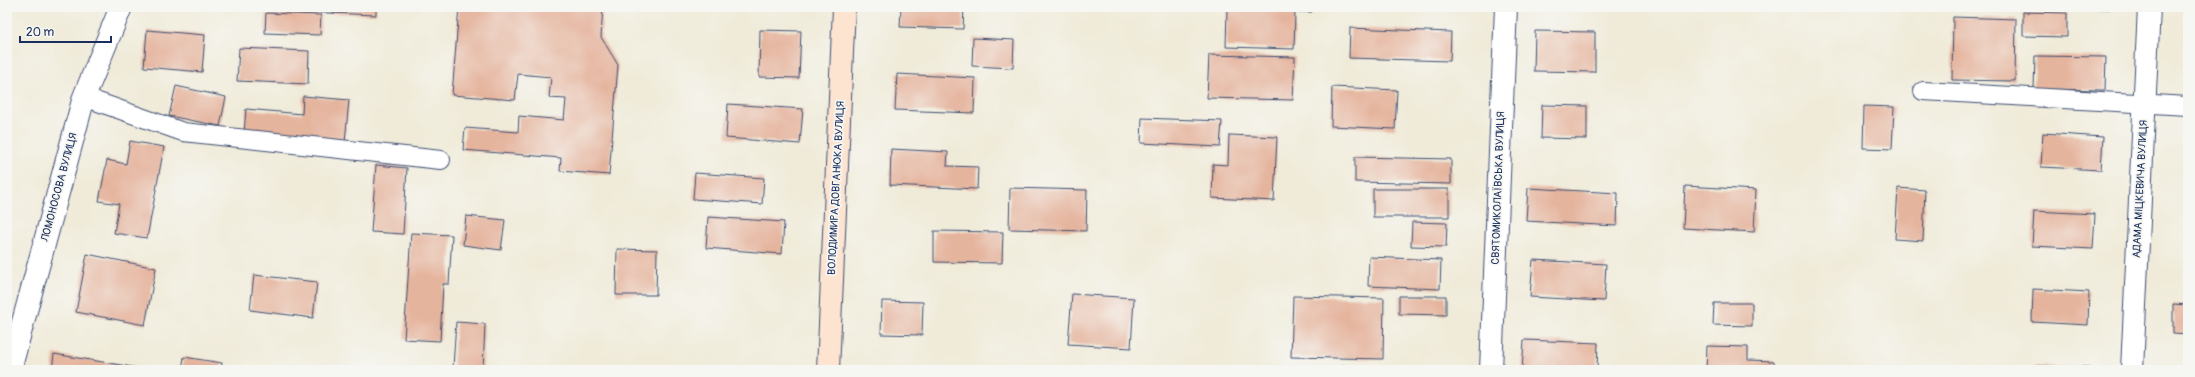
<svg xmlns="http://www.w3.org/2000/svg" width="2195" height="377" viewBox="0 0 2195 377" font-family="Pangolin,sans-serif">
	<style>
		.building { fill: #e5b49d }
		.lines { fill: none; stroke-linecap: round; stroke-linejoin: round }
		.lane-casing { stroke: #3b4b70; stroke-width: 20 }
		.street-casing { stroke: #3b4b70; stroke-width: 24 }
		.secondary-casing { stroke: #3b4b70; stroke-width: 24 }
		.lane { stroke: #fff; stroke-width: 18 }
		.street { stroke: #fff; stroke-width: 22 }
		.secondary { stroke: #fde4d1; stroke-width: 22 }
		.labels { text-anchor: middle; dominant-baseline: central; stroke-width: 3.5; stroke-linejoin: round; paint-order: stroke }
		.street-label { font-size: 11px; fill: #1b2f5e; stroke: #f6f6f2 }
	</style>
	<rect width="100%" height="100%" fill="#f6f6f2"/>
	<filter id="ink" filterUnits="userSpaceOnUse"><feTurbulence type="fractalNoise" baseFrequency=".025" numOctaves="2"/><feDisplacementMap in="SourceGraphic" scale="8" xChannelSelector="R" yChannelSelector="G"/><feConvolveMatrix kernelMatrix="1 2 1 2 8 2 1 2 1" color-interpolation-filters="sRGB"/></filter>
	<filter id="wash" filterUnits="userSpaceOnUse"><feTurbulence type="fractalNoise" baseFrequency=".012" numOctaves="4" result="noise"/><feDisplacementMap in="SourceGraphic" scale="16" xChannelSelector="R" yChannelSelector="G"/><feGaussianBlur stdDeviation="0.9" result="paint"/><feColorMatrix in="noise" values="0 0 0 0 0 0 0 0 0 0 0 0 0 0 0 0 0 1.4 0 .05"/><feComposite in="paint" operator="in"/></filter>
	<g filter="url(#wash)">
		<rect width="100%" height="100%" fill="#f0ebd9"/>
		<g id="blocks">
			<!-- building -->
			<path class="building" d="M282 7H376V15L282 11Z
				M459 7H603L601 37 618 65 609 175 560 171 561 158 463 150 465 128 518 132 519 116 564 120 566 99 549 98 551 77 518 74 515 100 452 95Z
				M901 7H964L963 29 900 27Z
				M1227 7H1312V12H1295L1294 49 1226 47Z
				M2065 7H2110V9L2065 8Z
				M2023 12 2067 13V37L2023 36Z
				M266 13 321 15 320 35 265 33Z
				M1953 17 2016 19 2015 81 1952 80Z
				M1350 28 1451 32 1450 61 1349 58Z
				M147 30 205 35 202 72 144 67Z
				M760 30 801 31 799 78 759 77Z
				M1535 31 1595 32V72L1534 71Z
				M973 38 1014 40 1013 68 972 66Z
				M239 48 309 51 308 84 237 81Z
				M1209 55 1295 57 1293 100 1207 98Z
				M2035 56 2106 57 2105 90 2034 89Z
				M897 74 975 78 974 113 895 110Z
				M176 86 226 97 220 126 169 116Z
				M1332 87 1397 90 1395 129 1331 126Z
				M303 96 349 100 345 142 244 133 246 109 302 114Z
				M728 104 803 109 800 144 726 138Z
				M1542 105 1587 106V139L1541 138Z
				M1864 106 1894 107 1892 149 1863 148Z
				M1142 118 1222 121 1220 147 1141 143Z
				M2043 133 2103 137 2101 170 2041 167Z
				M1229 135 1277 137 1274 201 1212 198 1213 164 1228 165Z
				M130 141 164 147 147 238 114 233 119 204 99 201 107 160 126 164Z
				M891 149 948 152 947 166 978 167 977 189 890 185Z
				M1355 157 1451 159V184L1355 182Z
				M376 165 407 168 403 234 371 232Z
				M695 173 764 178 762 204 693 199Z
				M1685 186 1756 190 1754 232 1683 228Z
				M1010 188 1087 190 1086 231 1009 229Z
				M1528 188 1618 193 1617 226 1526 221Z
				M1898 188 1925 190 1923 241 1895 239Z
				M1373 189H1449V217H1373Z
				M2034 211 2095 214 2093 249 2032 246Z
				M466 216 505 220 501 250 463 245Z
				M708 217 784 222 782 254 706 248Z
				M1412 222 1447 223 1446 247 1411 246Z
				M934 231 1003 232 1002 263 934 262Z
				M411 233 452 235 449 284H443L440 341 404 339Z
				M617 249 657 250 656 295H616Z
				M87 254 156 268 145 325 76 312Z
				M1369 257 1441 260 1440 289 1368 286Z
				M1533 260 1606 264 1604 301 1530 297Z
				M254 275 317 282 313 318 250 310Z
				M2033 289 2089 292 2088 325 2032 322Z
				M1072 294 1134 298 1131 348 1068 344Z
				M1293 296 1384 298 1383 359 1291 357Z
				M1399 296H1446V315L1399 314Z
				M882 301 923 302 922 335 881 334Z
				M1714 303H1752V326L1713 325Z
				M2173 304 2188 305V335L2173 334Z
				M456 322 485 324 483 369 453 367Z
				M1524 340 1598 343 1597 370H1522Z
				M1707 346 1748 347V360L1774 361V370H1706Z
				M54 354 145 369V370H52Z
				M184 357 222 363 221 370H182Z
				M1342 366 1393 369V370H1342Z
				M2033 366 2089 367V370H2033Z
				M738 367 765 369 764 370H738Z"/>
		</g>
	</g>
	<g filter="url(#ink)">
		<use href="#blocks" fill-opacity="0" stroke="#3b4b70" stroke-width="1"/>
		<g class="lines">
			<defs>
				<path id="lane" d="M1923 91 2188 106
					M84 97 183 132 441 160"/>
				<path id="street" d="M10 370 84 97 121 7
					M1491 370 1506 7
					M2132 370 2149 7"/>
				<path id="secondary" d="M828 370 844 7"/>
			</defs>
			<!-- lane casing -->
			<use href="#lane" class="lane-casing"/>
			<!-- street casing -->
			<use href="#street" class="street-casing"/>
			<!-- secondary casing -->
			<use href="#secondary" class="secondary-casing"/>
			<!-- lane -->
			<use href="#lane" class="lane"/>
			<!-- street -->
			<use href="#street" class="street"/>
			<!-- secondary -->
			<use href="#secondary" class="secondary"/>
		</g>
	</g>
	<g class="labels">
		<!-- street labels -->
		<g class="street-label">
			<text transform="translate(59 187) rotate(-75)">ЛОМОНОСОВА ВУЛИЦЯ</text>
			<text transform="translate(836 188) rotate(-87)">ВОЛОДИМИРА ДОВГАНЮКА ВУЛИЦЯ</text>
			<text transform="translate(1498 188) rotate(-88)">СВЯТОМИКОЛАЇВСЬКА ВУЛИЦЯ</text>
			<text transform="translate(2140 189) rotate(-87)">АДАМА МІЦКЕВИЧА ВУЛИЦЯ</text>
		</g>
	</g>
	<!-- margin -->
	<rect width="2195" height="377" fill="none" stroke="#f6f6f2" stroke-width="24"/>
	<!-- scale -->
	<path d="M20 36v6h91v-6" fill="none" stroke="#1b2f5e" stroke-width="2"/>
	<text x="26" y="36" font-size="12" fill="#1b2f5e" stroke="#f6f6f2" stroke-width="3" paint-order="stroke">20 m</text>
</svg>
